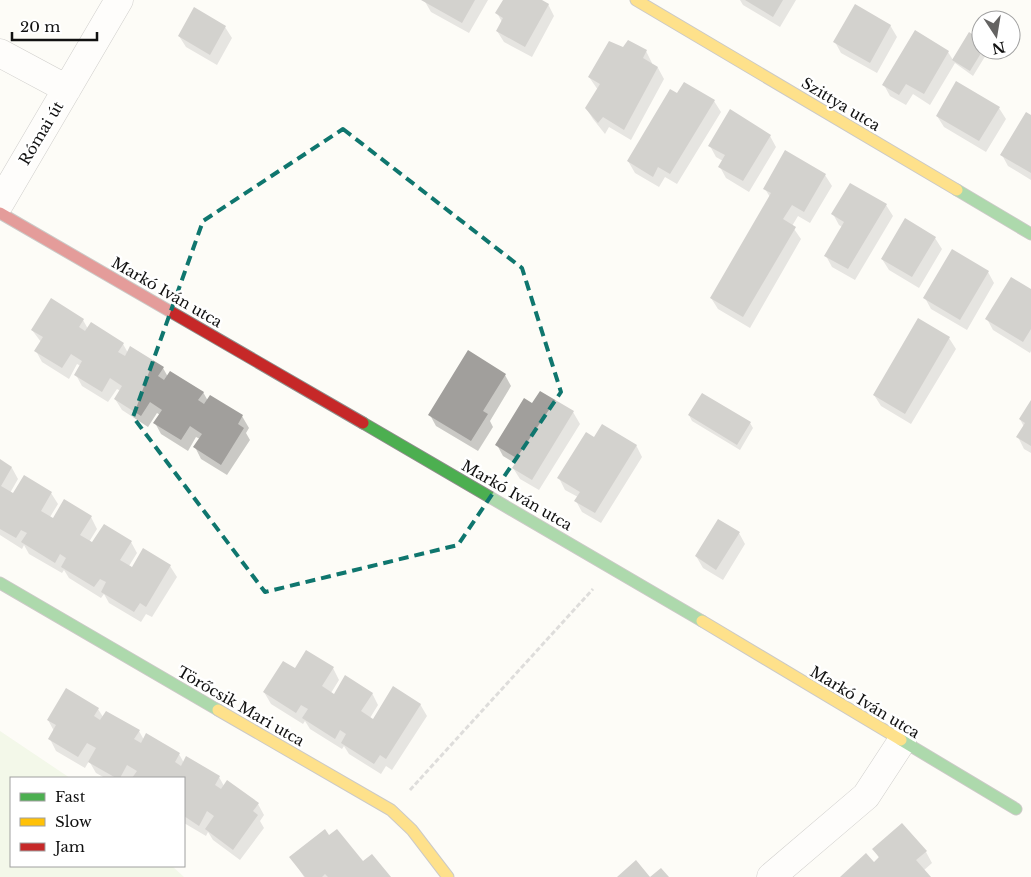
<svg xmlns="http://www.w3.org/2000/svg" width="1031" height="877" viewBox="0 0 1031 877" font-family="'Libre Baskerville',serif">
	<style>
		.green { fill: #e7f3d7 }
		.shadow { fill: #0003 }
		.building { fill: #a19f9c }
		.lines { fill: none; stroke-linecap: round; stroke-linejoin: round }
		.street-casing { stroke: #979795; stroke-width: 29 }
		.fast-casing { stroke: #8e8d8b; stroke-width: 13 }
		.slow-casing { stroke: #8e8d8b; stroke-width: 13 }
		.jam-casing { stroke: #8e8d8b; stroke-width: 13 }
		.path { stroke: #b9b9b8; stroke-width: 3; stroke-dasharray: 5 2.5; stroke-linecap: butt }
		.street { stroke: #fffffe; stroke-width: 28 }
		.fast { stroke: #4caf50; stroke-width: 11 }
		.slow { stroke: #ffc107; stroke-width: 11 }
		.jam { stroke: #c62828; stroke-width: 11 }
		.marked { fill: none; stroke: #0f766e; stroke-width: 4; stroke-dasharray: 10 6; stroke-linejoin: round }
		.labels { text-anchor: middle; dominant-baseline: central; stroke-width: 5; stroke-linejoin: round; paint-order: stroke }
		.street-label { font-size: 15px; fill: #111; stroke: #fff }
	</style>
	<rect width="100%" height="100%" fill="#fdfcf7"/>
	<!-- green -->
	<path class="green" d="M0 731 70 778H11V866H172L184 877H0Z"/>
	<!-- shadow -->
	<path class="shadow" d="M424 0H488L469 33 431 12Z
		M504 0H540L548 4 554 16 532 57 504 42 497 31 502 22 497 13Z
		M740 0H796L780 27 743 5Z
		M194 9 225 27 232 38 217 65 186 47 179 36Z
		M890 25 897 37 877 73 841 53 835 42Z
		M981 41V50H989L973 76 955 63 930 105 913 94 906 105 890 96 884 85 948 52 953 60Z
		M623 48 646 51 652 63 651 65 658 68 664 79 631 140 609 127 605 134 593 119 586 108 598 90 589 77Z
		M678 95 714 101 721 112 677 184 665 177 659 187 635 173 628 161Z
		M999 108 1006 119 986 152 944 127 937 116Z
		M1031 117V180L1008 166 1002 155Z
		M770 136 776 147 749 192 726 178 720 167 723 161 716 157 710 146Z
		M825 175 832 186 810 223 798 216 792 226 801 239 750 328 718 309 711 298 770 197 765 189Z
		M886 205 893 216 855 280 832 267 826 256 842 227 839 225 833 214Z
		M935 238 942 249 919 288 889 270 882 259Z
		M988 272 994 283 967 330 931 309 925 298Z
		M1031 290V351L1030 353 993 330 987 319Z
		M83 320 88 329 123 344 128 353 163 368 168 377 203 392 208 401 210 397 242 416 249 428 246 433 250 440 227 475 201 459 195 447 200 439 196 437 188 451 161 434 155 423 160 415 157 413 148 427 122 410 115 399 121 391 117 389 108 402 82 386 76 375 81 366 77 364 69 379 42 362 36 351 41 342 32 330Z
		M949 338 956 349 911 424 881 406 874 395Z
		M505 375 511 386 490 421 493 427 478 451 436 426 430 415Z
		M1031 402V453L1024 449 1018 437 1024 427 1020 419Z
		M533 405 573 412 580 424 539 490 520 479 513 468 516 464 503 456 497 445Z
		M689 415 750 423 753 428 740 450 692 421Z
		M595 438 636 445 642 457 601 523 582 512 576 501 578 497 565 490 559 478Z
		M0 461 12 468 18 479 10 493 14 495 51 493 58 504 50 517 53 520 91 517 97 529 89 542 93 544 131 542 137 553 129 566 132 568 170 566 177 577 152 617 146 614 141 622 109 603 104 594 101 598 69 578 64 570 62 573 29 554 24 545 22 549 0 535Z
		M739 533 745 544 723 580 703 568 696 556Z
		M333 668 339 680 331 693 334 695 372 693 378 705 370 718 373 720 420 704 427 716 392 770 386 766 381 774 349 754 344 746 342 749 310 729 305 721 303 724 271 704 264 692 295 670Z
		M98 709 103 717 139 731 144 740 179 754 184 763 219 777 224 786 258 804 264 815 260 821 264 828 240 860 213 840 208 832 206 836 184 823V778H105L96 773 89 761 85 768 56 751 50 739 54 731 48 720Z
		M329 837 363 863 389 877H304L291 857Z
		M874 849 926 852 932 863 923 871 929 877H842L874 863 879 858Z"/>
	<!-- building -->
	<path class="building" d="M421 0H475L462 23Z
		M503 0H542L549 4 525 47 496 31 503 18 495 13Z
		M745 0H783L773 17Z
		M855 4 891 25 870 63 833 42Z
		M194 7 226 26 210 55 178 36Z
		M915 30 949 51 924 94 906 84 899 95 882 85Z
		M969 32 981 40V50H983L970 71 952 60Z
		M628 40 647 50 643 58 658 67 624 130 603 117 598 123 585 108 600 84 588 77 609 41 623 47Z
		M956 81 1000 107 979 141 936 116Z
		M684 82 715 100 670 174 658 167 653 177 627 161 670 89 677 93Z
		M730 109 771 135 743 181 718 167 725 155 708 146Z
		M1026 112 1031 115V173L1000 155Z
		M785 150 826 174 804 212 792 205 783 219 796 227 743 317 710 298 771 193 763 189Z
		M850 183 887 204 848 269 824 256 844 222 831 214Z
		M905 218 936 237 912 277 881 259Z
		M952 249 989 271 960 320 923 298Z
		M1011 277 1031 289V329L1023 342 985 319Z
		M51 298 84 319 79 327 85 331 91 322 124 343 118 352 125 356 130 346 164 367 158 376 164 380 170 371 204 392 198 400 204 404 210 395 243 415 238 424 244 428 221 465 193 447 202 434 190 426 181 440 153 423 162 410 150 402 141 416 114 399 122 386 110 378 102 392 74 375 82 361 71 354 62 368 34 351 43 337 31 330Z
		M918 318 950 337 905 414 873 395Z
		M468 350 506 374 483 411 488 414 471 441 428 415Z
		M540 391 574 411 532 480 512 468 518 459 495 445 524 398 532 403Z
		M702 393 751 422 737 445 688 415Z
		M1031 400V446L1016 437 1025 423 1019 419Z
		M602 424 637 445 595 513 574 501 580 492 557 478 586 432 594 437Z
		M0 459 12 467 1 486 13 493 24 475 52 492 41 511 53 518 64 499 92 516 80 535 92 542 104 524 132 541 120 560 132 567 143 548 171 565 146 607 140 603 134 612 101 592 106 582 100 579 94 587 61 567 66 558 60 554 55 563 21 542 27 533 21 530 16 538 0 529Z
		M718 519 740 532 716 570 695 556Z
		M306 650 334 667 322 686 334 694 345 675 373 693 361 711 373 719 393 686 421 704 386 759 380 755 374 764 341 743 346 734 340 730 335 739 302 718 308 709 301 705 296 713 263 692 283 661 295 668Z
		M66 688 99 708 94 716 100 720 106 711 140 730 134 739 141 743 146 733 180 753 175 762 181 766 186 756 220 776 215 785 221 789 227 780 259 803 253 811 258 815 233 850 205 829 214 816 207 811 199 826 184 816V778H132L137 771 127 765 120 778H116L88 762 96 748 87 743 78 757 48 739 56 725 47 720Z
		M902 823 927 851 916 860 931 877H840L866 853 874 862 879 857 872 849Z
		M325 829 329 835 337 829 363 861 372 854 391 877H328L325 874 322 877H305L289 857Z
		M636 860 650 877 661 868 669 877H617Z"/>
	<g class="lines">
		<defs>
			<path id="street" d="M0 53 67 89
				M0 203 119 0
				M771 877 866 796 902 741"/>
			<path id="fast" d="M957 190 1031 234
				M363 423 702 621
				M0 583 218 710
				M901 740 1016 809"/>
			<path id="slow" d="M636 0 957 190
				M702 621 901 740
				M218 710 391 810 412 830 448 877"/>
			<path id="jam" d="M0 213 363 423"/>
		</defs>
		<!-- street casing -->
		<use href="#street" class="street-casing"/>
		<!-- fast casing -->
		<use href="#fast" class="fast-casing"/>
		<!-- slow casing -->
		<use href="#slow" class="slow-casing"/>
		<!-- jam casing -->
		<use href="#jam" class="jam-casing"/>
		<!-- path -->
		<path class="path" d="M410 790 593 589"/>
		<!-- street -->
		<use href="#street" class="street"/>
		<!-- fast -->
		<use href="#fast" class="fast"/>
		<!-- slow -->
		<use href="#slow" class="slow"/>
		<!-- jam -->
		<use href="#jam" class="jam"/>
	</g>
	<!-- marked area -->
	<path d="M0 0H1031V877H0ZM343 129 522 268 561 392 458 545 265 592 133 417 203 221Z" fill="#fdfcf7" fill-opacity=".55" fill-rule="evenodd"/>
	<path class="marked" d="M343 129 522 268 561 392 458 545 265 592 133 417 203 221Z"/>
	<g class="labels">
		<!-- street labels -->
		<g class="street-label">
			<text transform="translate(841 104) rotate(31)">Szittya utca</text>
			<text transform="translate(41 133) rotate(-59)">Római út</text>
			<text transform="translate(167 292) rotate(30)">Markó Iván utca</text>
			<text transform="translate(517 495) rotate(30)">Markó Iván utca</text>
			<text transform="translate(865 702) rotate(31)">Markó Iván utca</text>
			<text transform="translate(241 706) rotate(30)">Törőcsik Mari utca</text>
		</g>
	</g>
	<!-- legend -->
	<rect x="10" y="777" width="175" height="90" fill="#ffffff" stroke="#a0a0a0"/>
	<rect x="20" y="793" width="25" height="8" fill="#4caf50" stroke="#a0a0a0"/>
	<text x="55" y="802" font-size="15" fill="#111111">Fast</text>
	<rect x="20" y="818" width="25" height="8" fill="#ffc107" stroke="#a0a0a0"/>
	<text x="55" y="827" font-size="15" fill="#111111">Slow</text>
	<rect x="20" y="843" width="25" height="8" fill="#c62828" stroke="#a0a0a0"/>
	<text x="55" y="852" font-size="15" fill="#111111">Jam</text>
	<!-- north arrow -->
	<g transform="translate(996 35) rotate(168)"><circle r="24" fill="#ffffff" stroke="#a0a0a0"/>
	<path d="M0-4L9 19L0 12L-9 19Z" fill="#646362"/>
	<text y="-8" font-size="14" font-weight="bold" text-anchor="middle" fill="#111111">N</text>
	</g>
	<!-- scale -->
	<path d="M12 32v8h85v-8" fill="none" stroke="#111111" stroke-width="2.5"/>
	<text x="20" y="32" font-size="15" fill="#111111" stroke="#ffffff" stroke-width="4" paint-order="stroke">20 m</text>
</svg>
